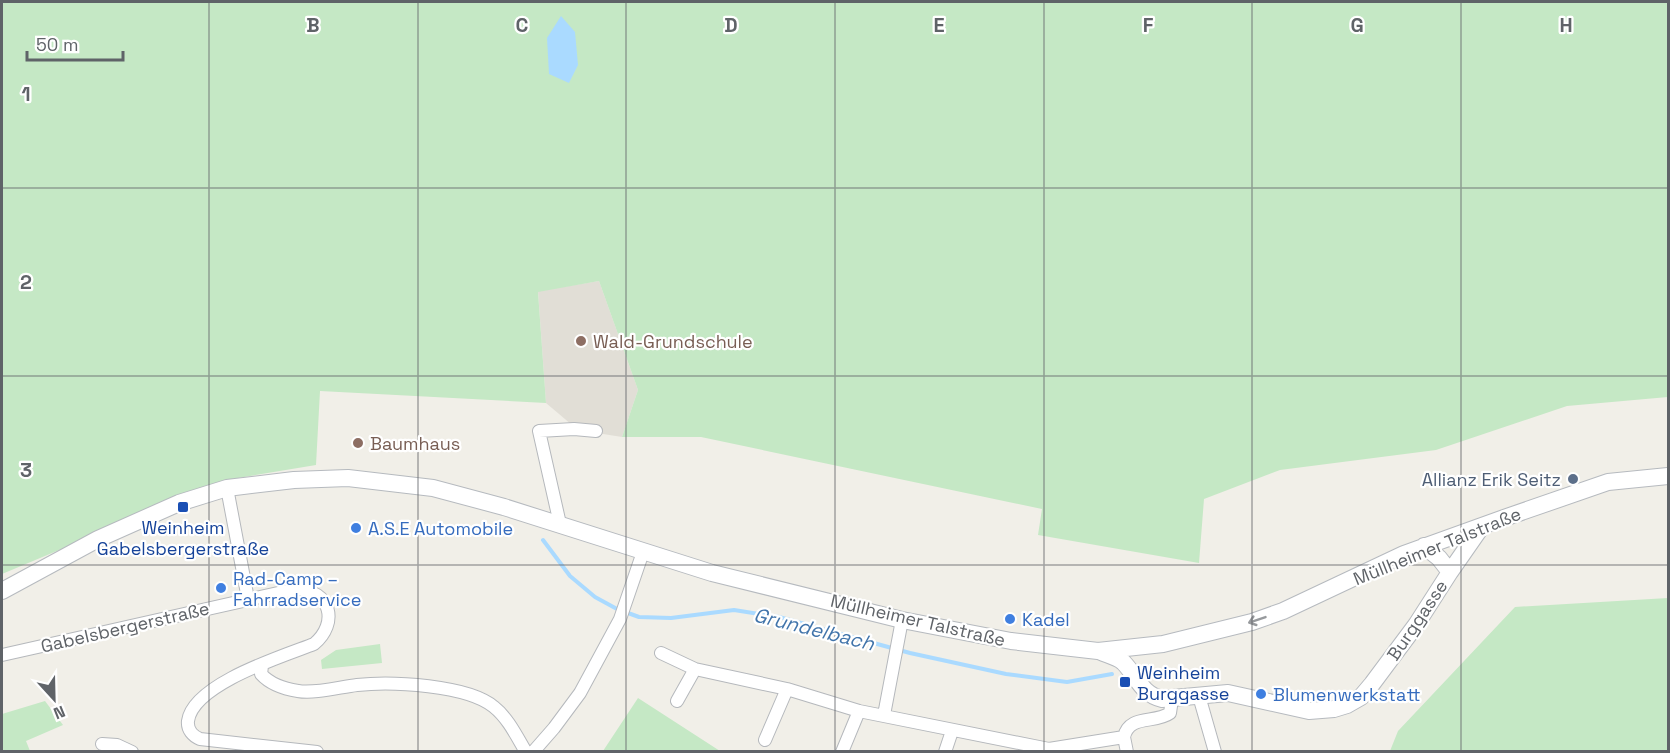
<svg xmlns="http://www.w3.org/2000/svg" width="1670" height="753" viewBox="0 0 1670 753" font-family="'Space Grotesk',sans-serif">
	<style>
		.education { fill: #e1ded6 }
		.green { fill: #c5e8c5 }
		.water { fill: #aadaff }
		.lines { fill: none; stroke-linecap: round; stroke-linejoin: round }
		.stream { stroke: #aadaff; stroke-width: 4 }
		.minor-casing { stroke: #b5b8bc; stroke-width: 14 }
		.secondary-casing { stroke: #b6babf; stroke-width: 18 }
		.minor { stroke: #fff; stroke-width: 12 }
		.secondary { stroke: #fff; stroke-width: 16 }
		.oneway { stroke: #979a9d }
		.grid { fill: none; stroke: #5f6368; stroke-width: 1.5; stroke-opacity: 0.55 }
		.education-dot { fill: #8d6e63; stroke: #fff; stroke-width: 2 }
		.service-dot { fill: #5c6f8a; stroke: #fff; stroke-width: 2 }
		.transit-dot { fill: #1a4fb4; stroke: #fff; stroke-width: 2 }
		.shop-dot { fill: #3f7fe0; stroke: #fff; stroke-width: 2 }
		.labels { text-anchor: middle; dominant-baseline: central; stroke-width: 4.5; stroke-linejoin: round; paint-order: stroke }
		.education-label { font-size: 18px; fill: #785e54; stroke: #fff; text-anchor: start }
		.service-label { font-size: 18px; fill: #4e5e75; stroke: #fff; text-anchor: end }
		.transit-label { font-size: 18px; fill: #164399; stroke: #fff }
		.shop-label { font-size: 18px; fill: #366cbe; stroke: #fff; text-anchor: start }
		.street-label { font-size: 18px; fill: #5f6368; stroke: #fff }
		.water-label { font-size: 20px; font-style: italic; fill: #4174aa; stroke: #fff }
		.grid-label { font-size: 20px; text-anchor: middle; font-weight: bold; fill: #5f6368; stroke: #fff; stroke-width: 4.5; stroke-linejoin: round; paint-order: stroke }
	</style>
	<rect width="100%" height="100%" fill="#f1efe8"/>
	<!-- education -->
	<path class="education" d="M599 281 638 390 622 437 578 430 546 403 538 291Z"/>
	<!-- green -->
	<path class="green" d="M2 2H1668V397L1567 406 1436 450 1280 470 1204 499 1199 563 1038 535 1042 509 701 437H622L638 390 599 281 538 292 546 403 320 391 316 465 226 480 2 574Z
		M1668 598V751H1390L1398 731 1515 607Z
		M380 644 382 663 322 669 321 660 336 650Z
		M638 698 720 751H603Z
		M45 701 63 725 26 741 30 751H2V714Z"/>
	<!-- water -->
	<path class="water" d="M561 16 575 32 578 65 569 83 549 74 547 38Z"/>
	<g class="lines">
		<!-- stream -->
		<path class="stream" d="M543 540 570 576 595 597 617 609 639 617 671 618 734 610 779 617 910 653 1006 674 1067 682 1112 674"/>
		<defs>
			<path id="minor" d="M227 488 248 599
				M560 524 539 431 574 429 596 431
				M661 653 695 669 787 689 859 711 1049 749 1124 737C1129 714 1155 724 1170 713L1172 699
				M2 655 296 589C331 590 339 623 314 644 283 656 193 684 188 721 187 730 193 736 200 739L317 752
				M262 666 261 674C270 684 285 689 298 691 314 694 340 687 357 685 391 681 468 685 494 707 508 718 517 737 526 752
				M1199 696 1215 752
				M677 701 695 669
				M884 715 902 620
				M1124 737 1127 752
				M765 740 787 689
				M102 744 117 745 132 752
				M533 752 554 728 580 693 620 619 643 552
				M842 752 859 711
				M945 752 952 731"/>
			<path id="secondary" d="M1424 546 1439 558 1450 572
				M2 591 98 539 179 503 227 488 294 480 348 478 433 488 504 507 712 573 902 620 1011 641 1098 651 1163 644 1252 622 1283 611 1404 554 1504 518 1608 482 1668 476
				M1101 652C1108 655 1117 657 1123 662 1137 676 1141 694 1162 699L1228 693 1309 711 1334 709 1347 705 1361 697 1372 684 1416 625 1450 572 1482 526"/>
		</defs>
		<!-- minor casing -->
		<use href="#minor" class="minor-casing"/>
		<!-- secondary casing -->
		<use href="#secondary" class="secondary-casing"/>
		<!-- minor -->
		<use href="#minor" class="minor"/>
		<!-- secondary -->
		<use href="#secondary" class="secondary"/>
	</g>
	<!-- one-way arrows -->
	<defs><path id="oneway-shaft" d="M-6 0H5M1.5-3L5.5 0L1.5 3" fill="none" stroke-width="1.6" stroke-linecap="round" stroke-linejoin="round" transform="scale(1.5)"/></defs>
	<use class="oneway" href="#oneway-shaft" transform="translate(1257 620) rotate(161)"/>
	<!-- grid -->
	<path class="grid" d="M209 2V752M418 2V752M626 2V752M835 2V752M1044 2V752M1252 2V752M1461 2V752M2 188H1668M2 376H1668M2 565H1668"/>
	<!-- markers -->
	<g class="education-dot">
		<circle cx="581" cy="341" r="6"/>
		<circle cx="358" cy="443" r="6"/>
	</g>
	<circle class="service-dot" cx="1573" cy="479" r="6"/>
	<g class="transit-dot">
		<rect x="177" y="501" width="12" height="12" rx="3"/>
		<rect x="1119" y="676" width="12" height="12" rx="3"/>
	</g>
	<g class="shop-dot">
		<circle cx="356" cy="528" r="6"/>
		<circle cx="221" cy="588" r="6"/>
		<circle cx="1010" cy="619" r="6"/>
		<circle cx="1261" cy="694" r="6"/>
	</g>
	<g class="labels">
		<!-- education labels -->
		<g class="education-label">
			<text x="593" y="341">Wald-Grundschule</text>
			<text x="370" y="443">Baumhaus</text>
		</g>
		<!-- service labels -->
		<g class="service-label">
			<text x="1561" y="479">Allianz Erik Seitz</text>
		</g>
		<!-- transit labels -->
		<g class="transit-label">
			<text x="183" y="527">Weinheim<tspan x="183" dy="21">Gabelsbergerstraße</tspan></text>
			<text x="1137" y="672" text-anchor="start">Weinheim<tspan x="1137" dy="21">Burggasse</tspan></text>
		</g>
		<!-- shop labels -->
		<g class="shop-label">
			<text x="368" y="528">A.S.E Automobile</text>
			<text x="233" y="578">Rad-Camp –<tspan x="233" dy="21">Fahrradservice</tspan></text>
			<text x="1022" y="619">Kadel</text>
			<text x="1273" y="694">Blumenwerkstatt</text>
		</g>
		<!-- street labels -->
		<g class="street-label">
			<text transform="translate(1437 546) rotate(-22)">Müllheimer Talstraße</text>
			<text transform="translate(918 620) rotate(13)">Müllheimer Talstraße</text>
			<text transform="translate(1417 620) rotate(-56)">Burggasse</text>
			<text transform="translate(125 627) rotate(-13)">Gabelsbergerstraße</text>
		</g>
		<!-- water labels -->
		<g class="water-label">
			<text transform="translate(814 629) rotate(14)">Grundelbach</text>
		</g>
	</g>
	<g class="grid-label">
		<text x="313" y="32">B</text>
		<text x="522" y="32">C</text>
		<text x="731" y="32">D</text>
		<text x="939" y="32">E</text>
		<text x="1148" y="32">F</text>
		<text x="1357" y="32">G</text>
		<text x="1566" y="32">H</text>
		<text x="26" y="101">1</text>
		<text x="26" y="289">2</text>
		<text x="26" y="477">3</text>
	</g>
	<!-- border -->
	<rect width="1670" height="753" fill="none" stroke="#5f6368" stroke-width="6"/>
	<!-- north arrow -->
	<g transform="translate(54 699) rotate(158)" stroke="#ffffff" stroke-width="4.5" paint-order="stroke">
	<path d="M0-4.5L10 22L0 15L-10 22Z" fill="#5f6368"/>
	<text y="-9" font-size="16" font-weight="bold" text-anchor="middle" fill="#5f6368">N</text>
	</g>
	<!-- scale -->
	<path d="M27 51v9h96v-9" fill="none" stroke="#5f6368" stroke-width="3"/>
	<text x="36" y="51" font-size="18" fill="#5f6368" stroke="#ffffff" stroke-width="4.5" paint-order="stroke">50 m</text>
</svg>
